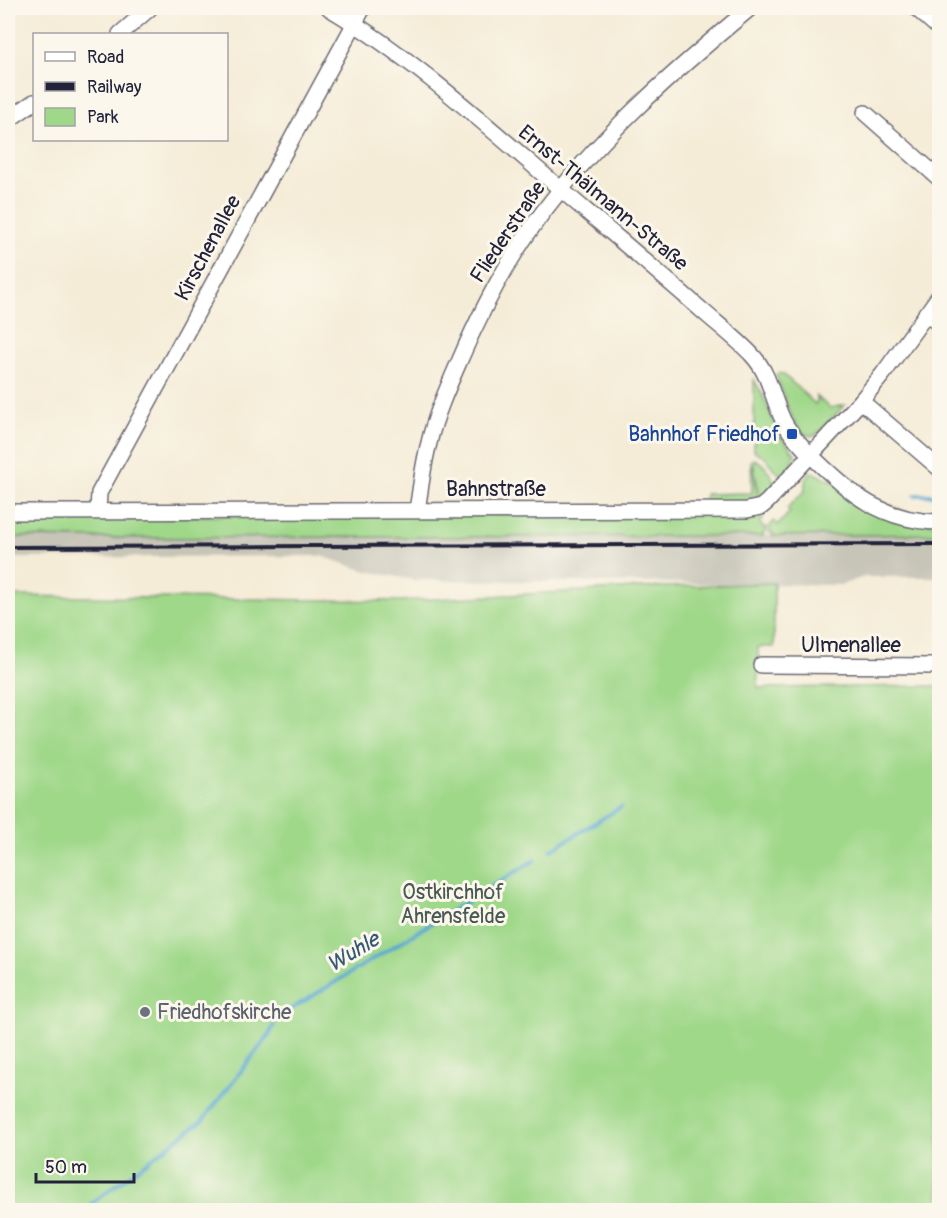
<svg xmlns="http://www.w3.org/2000/svg" width="947" height="1218" viewBox="0 0 947 1218" font-family="Pangolin,sans-serif">
	<style>
		.industrial { fill: #c7c5b8 }
		.green { fill: #a0d88a; stroke: #617d62; stroke-width: 1.5 }
		.lines { fill: none; stroke-linecap: round; stroke-linejoin: round }
		.stream { stroke: #55a6cf; stroke-width: 4 }
		.minor-casing { stroke: #6c6972; stroke-width: 18 }
		.minor { stroke: #fff; stroke-width: 15 }
		.rail { stroke: #22223b; stroke-width: 4 }
		.transit-dot { fill: #1a4fb4; stroke: #fbf7ec; stroke-width: 2 }
		.worship-dot { fill: #6b7280; stroke: #fbf7ec; stroke-width: 2 }
		.labels { text-anchor: middle; dominant-baseline: central; stroke-width: 6; stroke-linejoin: round; paint-order: stroke }
		.street-label { font-size: 21px; fill: #22223b; stroke: #fbf7ec }
		.transit-label { font-size: 21px; fill: #164399; stroke: #fbf7ec; text-anchor: end }
		.park-label { font-size: 21px; fill: #485953; stroke: #fbf7ec }
		.worship-label { font-size: 21px; fill: #5b616d; stroke: #fbf7ec; text-anchor: start }
		.water-label { font-size: 22px; font-style: italic; fill: #365776; stroke: #fbf7ec }
	</style>
	<rect width="100%" height="100%" fill="#fbf7ec"/>
	<filter id="ink" filterUnits="userSpaceOnUse"><feTurbulence type="fractalNoise" baseFrequency=".0167" numOctaves="2"/><feDisplacementMap in="SourceGraphic" scale="12" xChannelSelector="R" yChannelSelector="G"/><feConvolveMatrix kernelMatrix="1 2 1 2 8 2 1 2 1" color-interpolation-filters="sRGB"/></filter>
	<filter id="wash" filterUnits="userSpaceOnUse"><feTurbulence type="fractalNoise" baseFrequency=".008" numOctaves="4" result="noise"/><feDisplacementMap in="SourceGraphic" scale="24" xChannelSelector="R" yChannelSelector="G"/><feGaussianBlur stdDeviation="1.35" result="paint"/><feColorMatrix in="noise" values="0 0 0 0 0 0 0 0 0 0 0 0 0 0 0 0 0 1.4 0 .05"/><feComposite in="paint" operator="in"/></filter>
	<g filter="url(#wash)">
		<rect width="100%" height="100%" fill="#f5ecd7"/>
		<!-- industrial -->
		<path class="industrial" d="M940 534 939 577H864L841 585 414 580 366 571 321 556 8 558V537L90 538Z"/>
		<!-- green -->
		<path class="green" d="M778 373 783 374 815 404 818 400 815 395 830 408 845 405 817 434 812 436 804 434C788 417 785 396 776 375Z
			M754 380C765 396 770 414 778 431L776 434 779 438 782 437 795 454 790 468 783 476C768 469 772 458 754 451Z
			M751 459 758 498 743 502 705 503V494L752 493Z
			M754 459C765 463 771 474 775 485L760 497 754 468Z
			M812 472 940 527 939 534 773 536V533H770V526L774 521 778 525 790 512 787 508 805 491V480Z
			M760 513 763 519 760 522 763 528 767 527V532L763 533V536L90 538 8 537V517Z
			M774 583V647H758V688L939 686V1210H8V596L399 601 636 588Z"/>
		<g class="lines">
			<!-- stream -->
			<path class="stream" d="M915 495H940
				M551 850 621 807
				M280 1016 535 860
				M91 1204 203 1120 269 1035 274 1025
				M79 1210H81"/>
		</g>
	</g>
	<g filter="url(#ink)">
		<g class="lines">
			<defs>
				<path id="minor" d="M329 8C422 63 502 140 585 210 625 244 665 278 705 313 721 327 738 340 752 355 770 374 772 398 783 420 793 441 829 473 848 489 874 510 906 522 940 522
					M916 8 940 29
					M120 34 150 8
					M865 113 940 179
					M8 120 34 102
					M926 313 940 325
					M861 401 940 469
					M417 510C421 487 423 464 429 443 435 416 448 387 459 362 480 313 504 266 535 223 594 141 672 73 749 9
					M98 511 99 493 363 8
					M8 512 747 510 761 507 767 502 861 401 883 374 940 295
					M761 665 940 666"/>
			</defs>
			<!-- minor casing -->
			<use href="#minor" class="minor-casing"/>
			<!-- minor -->
			<use href="#minor" class="minor"/>
			<!-- rail -->
			<path class="rail" d="M8 547 940 544"/>
		</g>
	</g>
	<!-- markers -->
	<rect class="transit-dot" x="786" y="428" width="12" height="12" rx="3"/>
	<circle class="worship-dot" cx="145" cy="1012" r="6"/>
	<g class="labels">
		<!-- street labels -->
		<g class="street-label">
			<text transform="translate(603 198) rotate(40)">Ernst-Thälmann-Straße</text>
			<text transform="translate(508 232) rotate(-56)">Fliederstraße</text>
			<text transform="translate(208 248) rotate(-62)">Kirschenallee</text>
			<text x="496" y="489">Bahnstraße</text>
			<text x="851" y="645">Ulmenallee</text>
		</g>
		<!-- transit labels -->
		<g class="transit-label">
			<text x="780" y="434">Bahnhof Friedhof</text>
		</g>
		<!-- park labels -->
		<g class="park-label">
			<text x="453" y="892">Ostkirchhof<tspan x="453" dy="24">Ahrensfelde</tspan></text>
		</g>
		<!-- worship labels -->
		<g class="worship-label">
			<text x="157" y="1012">Friedhofskirche</text>
		</g>
		<!-- water labels -->
		<g class="water-label">
			<text transform="translate(353 952) rotate(-31)">Wuhle</text>
		</g>
	</g>
	<!-- margin -->
	<rect width="947" height="1218" fill="none" stroke="#fbf7ec" stroke-width="30"/>
	<!-- legend -->
	<rect x="33" y="33" width="195" height="108" fill="#fbf7ec" stroke="#a4a2a5" stroke-width="1.5"/>
	<rect x="45" y="52" width="30" height="9" fill="#ffffff" stroke="#a4a2a5" stroke-width="1.5"/>
	<text x="87" y="63" font-size="18" fill="#22223b">Road</text>
	<rect x="45" y="82" width="30" height="9" fill="#22223b" stroke="#a4a2a5" stroke-width="1.5"/>
	<text x="87" y="93" font-size="18" fill="#22223b">Railway</text>
	<rect x="45" y="108" width="30" height="18" fill="#a0d88a" stroke="#a4a2a5" stroke-width="1.5"/>
	<text x="87" y="123" font-size="18" fill="#22223b">Park</text>
	<!-- scale -->
	<path d="M36 1173v9h98v-9" fill="none" stroke="#22223b" stroke-width="3"/>
	<text x="45" y="1173" font-size="18" fill="#22223b" stroke="#fbf7ec" stroke-width="4.5" paint-order="stroke">50 m</text>
</svg>
